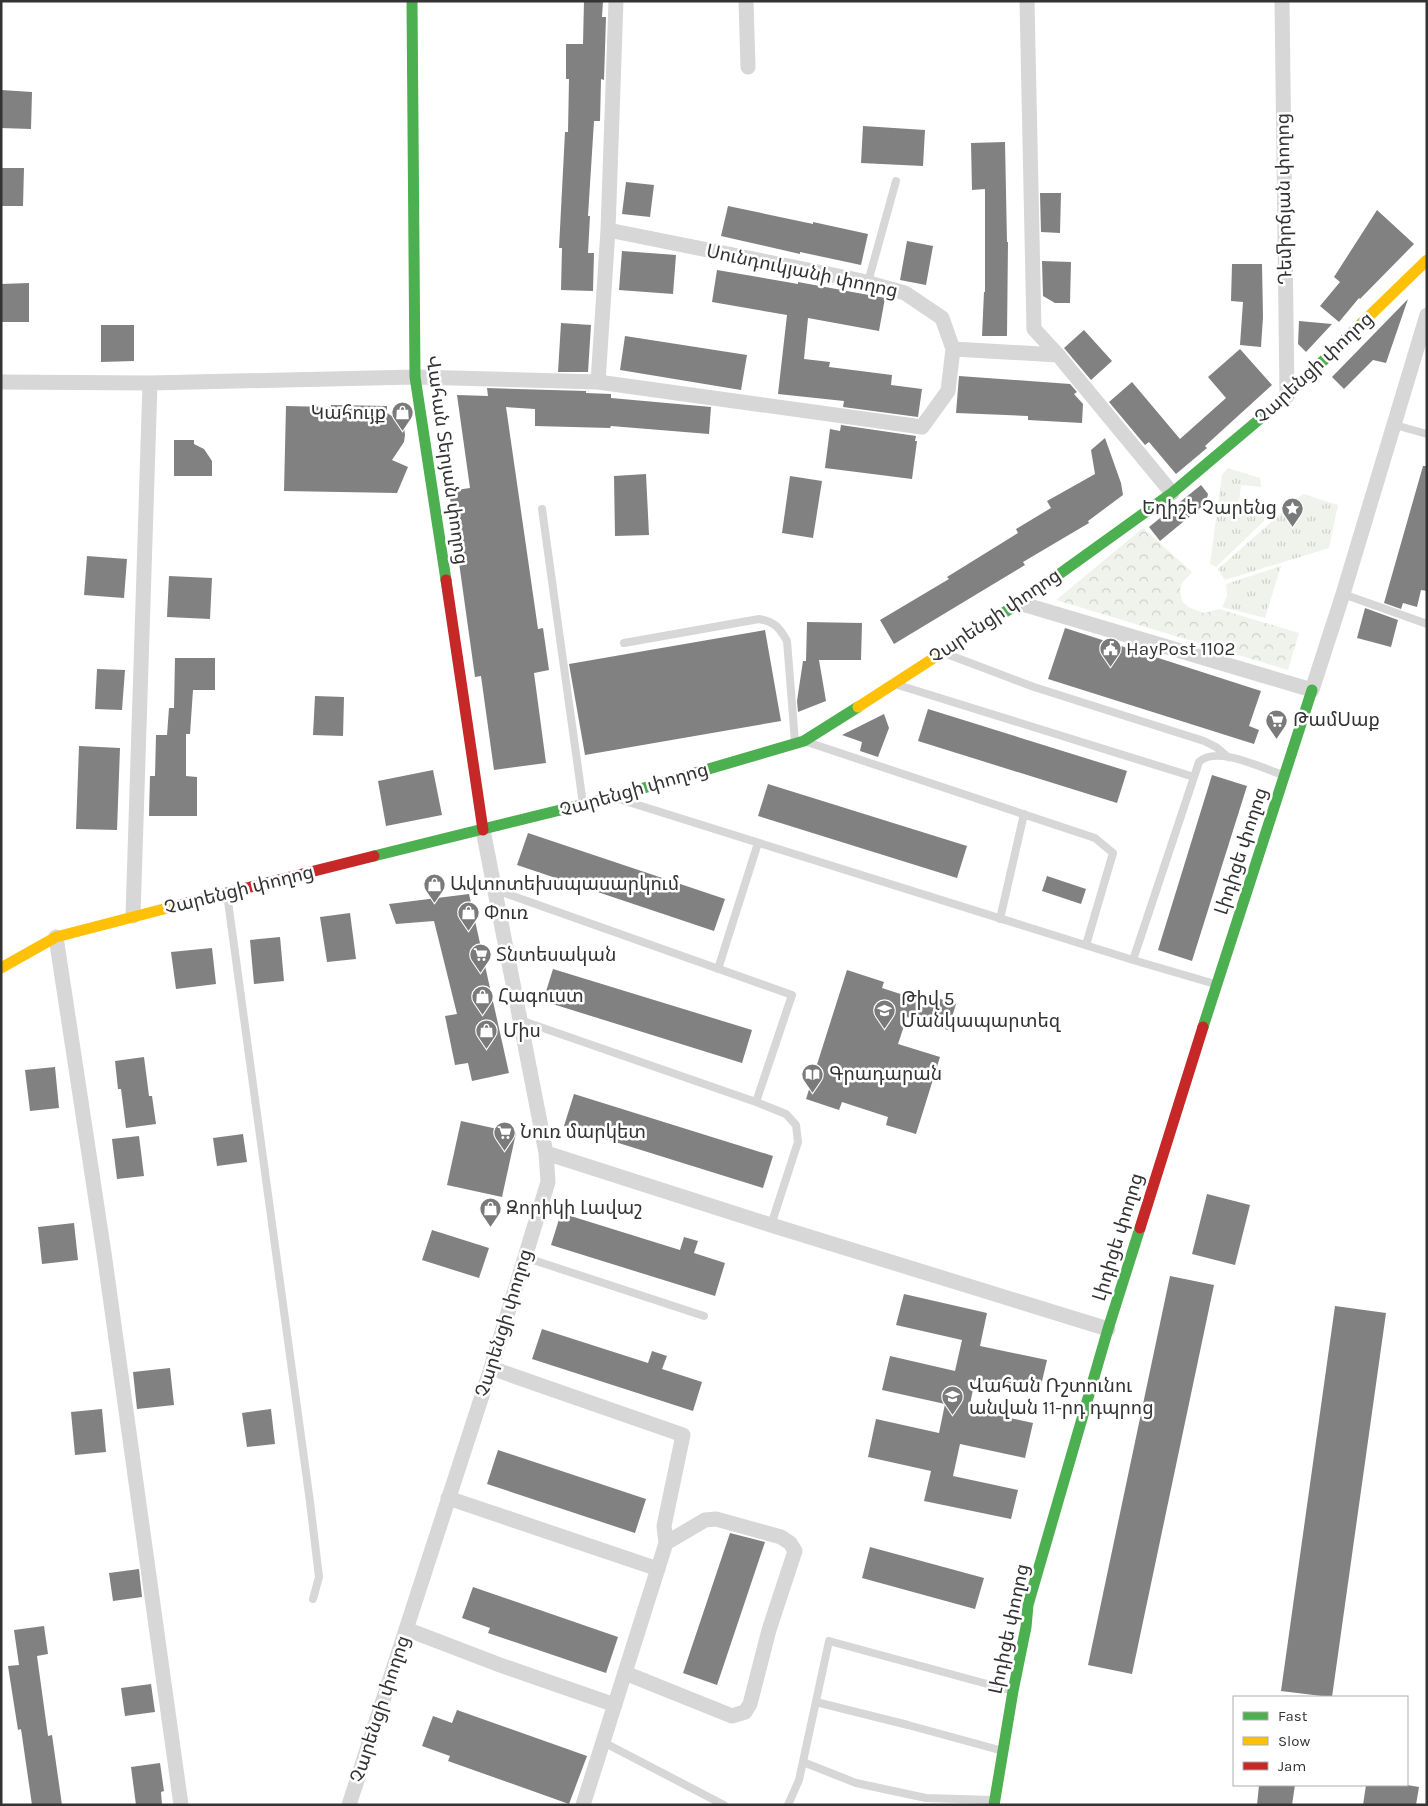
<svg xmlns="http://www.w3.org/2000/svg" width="1428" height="1806" viewBox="0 0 1428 1806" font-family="Karla,'Noto Sans Armenian',sans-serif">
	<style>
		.grass { fill: url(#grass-tufts) }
		.park { fill: url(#park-crowns) }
		.building { fill: #818181 }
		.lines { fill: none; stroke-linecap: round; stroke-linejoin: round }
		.lane { stroke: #d7d7d7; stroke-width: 8 }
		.street { stroke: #d7d7d7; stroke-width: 15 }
		.fast { stroke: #4caf50; stroke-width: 11 }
		.slow { stroke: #ffc107; stroke-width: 11 }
		.jam { stroke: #c62828; stroke-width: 11 }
		.labels { text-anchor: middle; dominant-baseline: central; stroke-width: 5; stroke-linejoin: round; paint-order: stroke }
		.street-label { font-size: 19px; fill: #333; stroke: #fff }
		.poi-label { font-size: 19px; fill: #333; stroke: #fff; text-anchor: start }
	</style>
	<defs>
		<pattern id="grass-tufts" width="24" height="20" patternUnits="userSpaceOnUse" patternTransform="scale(1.25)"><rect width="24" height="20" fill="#eff3ec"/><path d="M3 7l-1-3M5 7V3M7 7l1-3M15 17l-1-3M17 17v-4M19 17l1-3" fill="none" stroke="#cdd1cb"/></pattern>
		<pattern id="park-crowns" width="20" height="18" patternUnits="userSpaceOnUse" patternTransform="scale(1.25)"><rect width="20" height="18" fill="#eff3ec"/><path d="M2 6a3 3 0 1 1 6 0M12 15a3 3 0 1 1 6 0" fill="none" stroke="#cdd1cb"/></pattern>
	</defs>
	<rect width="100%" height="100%" fill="#fff"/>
	<!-- grass -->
	<path class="grass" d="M1228 468 1260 478 1261 487 1241 485 1238 511 1264 512V521L1216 567 1210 564 1222 475Z
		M1303 494 1338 505 1329 548 1225 580 1218 569Z
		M1281 566 1265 618 1222 607 1227 596 1226 584Z"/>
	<!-- park -->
	<path class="park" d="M1143 528 1192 572 1182 583 1180 590 1182 601 1188 607 1204 613 1219 609 1299 633 1288 670 1056 600Z"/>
	<!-- building -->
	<path class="building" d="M584 1H603L602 17H606L604 80 601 79 600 121H594L588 216H590L588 253H594L593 291 561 290 562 248H559L565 132H568L569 79H566V44H583Z
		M1 90 32 92 31 129 1 128Z
		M863 126 925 130 923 166 861 163Z
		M1005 142 1007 242H1008L1007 336H982L984 292H985V189L972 190 971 143Z
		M1 168H24L23 206H1Z
		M626 182 654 185 650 217 622 214Z
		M1040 193H1061L1060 233 1041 232Z
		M728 206 813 224V222L868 234 861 265 800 252V254L721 236Z
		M1377 210 1414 244 1360 299 1359 298 1339 322 1320 306 1340 282 1334 277Z
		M907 241 933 246 926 285 900 280Z
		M622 251 676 255 673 294 619 290Z
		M1042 261 1071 262 1070 303H1055L1043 296Z
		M1232 264H1262L1263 317 1261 347 1240 345 1243 302 1231 301Z
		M717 270 798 284V282L885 298 879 331 808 318 804 359 830 362 829 367 892 375 891 385 922 389 918 417 843 407 844 401 778 394 787 315 712 302Z
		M29 283V322H1V284Z
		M1408 299 1386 363 1373 360 1344 389 1332 377Z
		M1299 321 1332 324 1306 352 1298 344Z
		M561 323 591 325 588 372H558Z
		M101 325H134V361L101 362Z
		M1084 330 1112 361 1091 380 1064 348Z
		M625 336 747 355 741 390 620 370Z
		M1240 349 1272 385 1205 446 1207 448 1176 474 1149 442 1145 445 1109 402 1132 382 1180 439 1226 398 1208 377Z
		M959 376 1070 384 1077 392 1074 394 1083 404 1082 423 1028 420V416L956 413Z
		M487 388 586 391V393L611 394V398L711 407 709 434 611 426 610 428 535 426V409L506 407 538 629 543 628 549 670 534 673 546 763 494 770 481 676 475 677 449 491 470 488 457 395 488 396Z
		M331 405 387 406V413L400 421 404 427 405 435 404 442 392 460 408 467 397 493 284 491 286 406 331 407Z
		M841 425 916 436 915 441H917L912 479 825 468 830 429 840 431Z
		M1105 438 1121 483 1123 495 1088 521 1089 523 1023 562 1025 565 894 644 880 620 949 579 947 577 1018 533 1016 529 1051 508 1047 501 1095 474 1091 450Z
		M174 440H194V444L204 449 212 461V476H174Z
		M1423 466H1427V591L1421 590 1417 607 1403 603 1401 609 1384 603Z
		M646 474 649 535 615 536 614 476Z
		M790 476 822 481 813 538 782 533Z
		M1201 485 1208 494 1206 503 1160 541 1149 527Z
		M87 556 127 559 124 598 84 595Z
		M169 576 212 578 210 619 167 617Z
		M1365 608 1398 620 1391 647 1357 638Z
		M807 622 862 623 861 660H819L826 701 798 712 797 701 803 661H806Z
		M1065 628 1261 691 1249 726 1259 730 1254 744 1048 679Z
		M765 630 781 721 585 755 569 664Z
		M175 658H215V690H193L190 734H186V776L197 777V816H149L150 776H155L156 735H167L169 708H174Z
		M97 669 125 670 122 710 95 709Z
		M315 696 344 697 343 736 313 735Z
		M928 709 1127 771 1117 803 918 741Z
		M884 714 889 728 878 757 860 751 862 742 842 735Z
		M79 746 120 748 117 830 76 829Z
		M433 770 442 815 386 826 378 781Z
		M1212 775 1247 786 1192 961 1158 950Z
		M768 784 967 846 957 878 758 816Z
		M528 833 725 899 714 931 517 865Z
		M1047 876 1086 889 1081 904 1042 891Z
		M469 894 509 1073 472 1081 468 1063 455 1065 445 1016 457 1014 434 921 396 924 389 904Z
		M350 913 356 959 327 962 320 917Z
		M280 937 284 981 254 984 250 940Z
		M212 948 216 984 176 989 171 952Z
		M553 969 752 1030 742 1063 543 1001Z
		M847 970 884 982 882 988 922 1001 925 994 956 1004 948 1030 907 1017 898 1044 940 1057 916 1134 886 1125 888 1117 842 1102 839 1110 806 1099Z
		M144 1057 149 1096H152L156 1124 126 1128 121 1089H118L115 1061Z
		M55 1067 59 1108 30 1111 25 1070Z
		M574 1094 773 1156 763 1188 564 1126Z
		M461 1121 516 1133 502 1197 447 1185Z
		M243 1134 247 1162 217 1166 213 1138Z
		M139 1136 144 1176 117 1179 112 1139Z
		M1207 1194 1250 1205 1235 1265 1192 1254Z
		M561 1213 680 1250 684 1237 698 1241 694 1253 725 1263 715 1296 551 1245Z
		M74 1223 78 1260 42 1264 38 1227Z
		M432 1230 489 1248 479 1278 422 1260Z
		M1170 1276 1214 1285 1132 1674 1088 1665Z
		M904 1294 987 1313 980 1346 1047 1360 1039 1394 975 1380 969 1409 1033 1423 1025 1458 960 1444 953 1476 1018 1490 1011 1519 924 1501 931 1471 868 1457 876 1419 939 1433 945 1404 882 1390 890 1356 955 1371 962 1340 896 1325Z
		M1335 1306 1386 1313 1332 1697H1330L1281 1691Z
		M542 1329 648 1363 652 1351 667 1356 662 1369 702 1382 693 1411 532 1359Z
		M170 1368 174 1405 137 1409 133 1372Z
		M102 1409 106 1452 75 1455 71 1412Z
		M271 1409 275 1444 247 1447 242 1413Z
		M498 1450 646 1499 635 1533 487 1484Z
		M730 1533 765 1542 717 1685 683 1673Z
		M870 1547 984 1578 975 1609 862 1578Z
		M139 1569 142 1597 113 1601 109 1573Z
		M473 1587 618 1637 606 1673 488 1633 490 1628 462 1618Z
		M44 1626 48 1654 37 1656 48 1736 52 1735 62 1805H32L21 1729 18 1730 8 1666 19 1665 14 1630Z
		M151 1684 155 1712 125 1716 121 1688Z
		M457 1710 587 1756 569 1804 448 1761 450 1756 422 1746 433 1716 452 1723Z
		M160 1763 164 1791 161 1792 162 1805H136L131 1767Z
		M1259 1785H1295L1292 1805H1257Z
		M1366 1785H1407L1419 1787 1416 1805H1363Z"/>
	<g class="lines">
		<!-- lane -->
		<path class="lane" d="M868 282 896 181
			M1395 425 1427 434
			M542 509 583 804
			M1343 594 1427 624
			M624 643 759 619C775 622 779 627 787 641L795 742
			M944 653 1034 687 1204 741 1216 747 1228 757
			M898 685 1194 777
			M807 742 1095 838 1113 853 1086 945
			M622 800 1133 960 1215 984
			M496 890 792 995 756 1102
			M227 894 310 1502 319 1577 313 1599
			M1000 919 1024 814
			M1133 960 1199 762C1216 745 1262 768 1283 775
			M718 969 758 843
			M520 1020 756 1102 786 1114 796 1125 798 1142 771 1225
			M524 1257 704 1316
			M816 1702 908 1725 1003 1751
			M603 1742 724 1805
			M803 1762 856 1783 926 1798 993 1800
			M788 1805 799 1780 829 1641 1013 1691"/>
		<!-- street -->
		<path class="street" d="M746 1 748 67
			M1027 1 1034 329 1058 355 1172 493
			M1282 1 1287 396
			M608 230 858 280 905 293 942 318 953 349 1058 355
			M1 382 150 383 415 377 598 382 922 427 948 391 953 349
			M598 382 608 230 616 1
			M1019 603 1312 690 1343 594 1427 315
			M133 916 150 383
			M56 937 104 1253 181 1805
			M546 1153 771 1225 1108 1329
			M491 1368 683 1435 664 1526 666 1543 583 1805
			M448 1498 658 1569
			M406 1629 500 1665 615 1705
			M625 1673 732 1716 745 1712 750 1704 769 1630 795 1551 790 1543 781 1537 716 1519 705 1520 666 1543
			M349 1805 491 1368 548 1182 546 1153 483 830"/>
		<!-- fast -->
		<path class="fast" d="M412 1 415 377 446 580
			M991 621 1019 603 1172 493 1287 396 1363 322
			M374 856 613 797 804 741 858 707
			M1203 1027 1312 690
			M994 1805 1013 1691 1026 1627 1028 1605 1108 1329 1140 1228"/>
		<!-- slow -->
		<path class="slow" d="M1363 322 1427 260
			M858 707 991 621
			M1 968 56 937 183 904"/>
		<!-- jam -->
		<path class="jam" d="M446 580 483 830
			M183 904 374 856
			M1140 1228 1203 1027"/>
	</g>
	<!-- icons -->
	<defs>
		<symbol id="shop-pin" viewBox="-11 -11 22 30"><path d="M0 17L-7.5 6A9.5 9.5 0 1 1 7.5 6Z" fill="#7a7a7a" stroke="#fff"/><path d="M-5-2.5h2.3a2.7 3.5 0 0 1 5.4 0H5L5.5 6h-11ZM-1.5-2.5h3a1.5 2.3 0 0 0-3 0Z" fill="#fff"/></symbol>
		<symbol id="sight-pin" viewBox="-11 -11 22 30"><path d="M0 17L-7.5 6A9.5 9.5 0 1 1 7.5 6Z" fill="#7a7a7a" stroke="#fff"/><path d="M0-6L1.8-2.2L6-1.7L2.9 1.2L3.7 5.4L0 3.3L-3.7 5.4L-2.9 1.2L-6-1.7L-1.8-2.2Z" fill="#fff"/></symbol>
		<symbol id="civic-pin" viewBox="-11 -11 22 30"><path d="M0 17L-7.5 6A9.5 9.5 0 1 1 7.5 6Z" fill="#7a7a7a" stroke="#fff"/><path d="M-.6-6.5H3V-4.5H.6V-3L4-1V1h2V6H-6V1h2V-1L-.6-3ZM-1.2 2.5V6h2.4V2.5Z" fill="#fff"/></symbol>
		<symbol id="supermarket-pin" viewBox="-11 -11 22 30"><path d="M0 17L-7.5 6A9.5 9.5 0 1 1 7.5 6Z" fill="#7a7a7a" stroke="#fff"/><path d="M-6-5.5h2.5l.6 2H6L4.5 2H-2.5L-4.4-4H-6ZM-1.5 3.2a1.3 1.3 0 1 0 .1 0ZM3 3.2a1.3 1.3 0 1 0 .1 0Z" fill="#fff"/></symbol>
		<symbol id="school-pin" viewBox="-11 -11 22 30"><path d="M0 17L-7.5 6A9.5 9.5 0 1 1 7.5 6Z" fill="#7a7a7a" stroke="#fff"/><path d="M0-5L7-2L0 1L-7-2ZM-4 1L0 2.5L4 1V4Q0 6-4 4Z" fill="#fff"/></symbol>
		<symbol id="library-pin" viewBox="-11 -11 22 30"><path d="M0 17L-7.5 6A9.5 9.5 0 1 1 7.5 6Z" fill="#7a7a7a" stroke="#fff"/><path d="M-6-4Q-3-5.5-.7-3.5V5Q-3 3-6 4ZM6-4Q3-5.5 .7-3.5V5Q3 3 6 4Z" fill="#fff"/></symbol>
	</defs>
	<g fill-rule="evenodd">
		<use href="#shop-pin" x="390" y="400" width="25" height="34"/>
		<use href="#sight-pin" x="1280" y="496" width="25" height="34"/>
		<use href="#civic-pin" x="1098" y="636" width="25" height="34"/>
		<use href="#supermarket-pin" x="1264" y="708" width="25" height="34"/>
		<use href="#shop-pin" x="422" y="872" width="25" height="34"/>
		<use href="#shop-pin" x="456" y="900" width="25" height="34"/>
		<use href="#supermarket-pin" x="468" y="942" width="25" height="34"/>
		<use href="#shop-pin" x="470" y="984" width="25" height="34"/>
		<use href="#school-pin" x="872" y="998" width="25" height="34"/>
		<use href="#shop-pin" x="474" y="1018" width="25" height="34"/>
		<use href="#library-pin" x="800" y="1062" width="25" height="34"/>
		<use href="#supermarket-pin" x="492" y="1120" width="25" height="34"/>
		<use href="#shop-pin" x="478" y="1196" width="25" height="34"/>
		<use href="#school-pin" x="940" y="1384" width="25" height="34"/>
	</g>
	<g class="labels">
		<!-- street labels -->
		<g class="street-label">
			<text transform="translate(1284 199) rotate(-91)">Դեմիրճյան փողոց</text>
			<text transform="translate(802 271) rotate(12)">Սունդուկյանի փողոց</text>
			<text transform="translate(1314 368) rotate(-43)">Չարենցի փողոց</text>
			<text transform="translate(447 460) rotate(82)">Վահան Տերյան փողոց</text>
			<text transform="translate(995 616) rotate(-34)">Չարենցի փողոց</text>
			<text transform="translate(634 790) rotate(-16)">Չարենցի փողոց</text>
			<text transform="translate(1241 851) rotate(-72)">Լիդիցե փողոց</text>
			<text transform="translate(239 890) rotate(-14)">Չարենցի փողոց</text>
			<text transform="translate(1118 1237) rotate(-73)">Լիդիցե փողոց</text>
			<text transform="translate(504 1323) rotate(-73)">Չարենցի փողոց</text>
			<text transform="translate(1009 1629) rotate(-78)">Լիդիցե փողոց</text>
			<text transform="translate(380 1709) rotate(-72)">Չարենցի փողոց</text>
		</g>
		<!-- poi labels -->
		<g class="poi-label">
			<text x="386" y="413" text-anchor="end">Կահույք</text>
			<text x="1277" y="508" text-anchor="end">Եղիշե Չարենց</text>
			<text x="1126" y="649">HayPost 1102</text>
			<text x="1293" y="720">ԹամՍաք</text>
			<text x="450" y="884">Ավտոտեխսպասարկում</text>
			<text x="484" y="913">Փուռ</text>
			<text x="496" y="955">Տնտեսական</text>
			<text x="498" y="996">Հագուստ</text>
			<text x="901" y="999">Թիվ 5<tspan x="901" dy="22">Մանկապարտեզ</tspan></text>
			<text x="503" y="1031">Միս</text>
			<text x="829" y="1074">Գրադարան</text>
			<text x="520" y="1132">Նուռ մարկետ</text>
			<text x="506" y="1208">Զորիկի Լավաշ</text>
			<text x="969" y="1386">Վահան Ռշտունու<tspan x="969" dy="22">անվան 11-րդ դպրոց</tspan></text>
		</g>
	</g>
	<!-- border -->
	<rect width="1428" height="1806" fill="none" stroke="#333333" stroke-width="5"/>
	<!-- legend -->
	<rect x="1233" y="1696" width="175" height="90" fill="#ffffff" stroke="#adadad"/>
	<rect x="1243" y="1712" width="25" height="8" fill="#4caf50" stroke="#adadad"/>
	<text x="1278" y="1721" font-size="15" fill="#333333">Fast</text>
	<rect x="1243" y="1737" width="25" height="8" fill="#ffc107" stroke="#adadad"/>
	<text x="1278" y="1746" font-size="15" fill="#333333">Slow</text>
	<rect x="1243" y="1762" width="25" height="8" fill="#c62828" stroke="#adadad"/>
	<text x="1278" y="1771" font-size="15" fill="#333333">Jam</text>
</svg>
